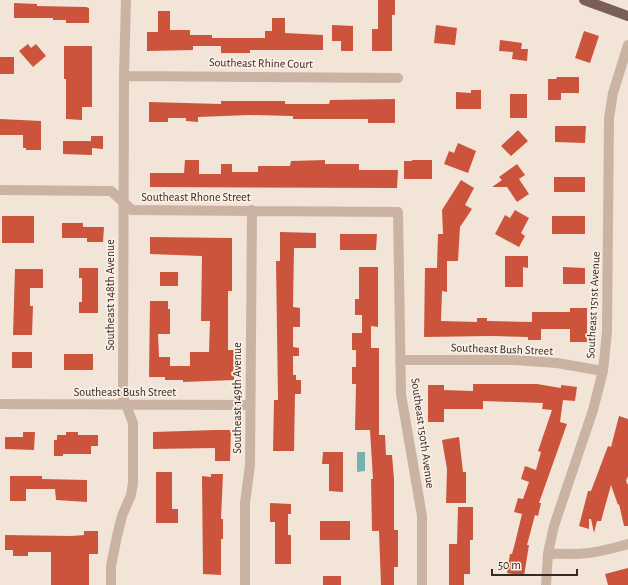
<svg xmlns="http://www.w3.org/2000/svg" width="628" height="585" viewBox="0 0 628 585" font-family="'Alegreya Sans',sans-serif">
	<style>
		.water { fill: #76b1af }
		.building { fill: #cd543c }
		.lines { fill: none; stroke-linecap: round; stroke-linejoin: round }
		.minor { stroke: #cbb3a4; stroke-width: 10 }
		.major { stroke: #795f56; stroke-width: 10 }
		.labels { text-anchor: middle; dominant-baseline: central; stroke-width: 3.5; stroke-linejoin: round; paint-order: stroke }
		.street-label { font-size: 12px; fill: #362a26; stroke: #faefe5 }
	</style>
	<rect width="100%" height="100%" fill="#f3e4d8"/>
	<!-- water -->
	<path class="water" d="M357 452H365V471L357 472Z"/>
	<!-- building -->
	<path class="building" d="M378 0H395V15H392V51H372V29H378Z
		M14 3 37 4V6L86 7 89 8V23H66V20H53V18H14Z
		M158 11H170V30H190V35H212V38H265V31H272V18H285V33L323 35V50H250V53H221V46H193V50L147 51V32H158Z
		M332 25 353 26V51H341V41H332Z
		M436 25 457 28 455 45 434 43Z
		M584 31 599 36 590 63 575 58Z
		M500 40 522 43 521 49H528L527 61 512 59 513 52 499 51Z
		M28 44 31 48 36 44 46 56 33 67 19 51Z
		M64 46H92V107H82V120L66 119V79H64Z
		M0 57H14V74H0Z
		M557 77H579V93H561V100H548V79H556Z
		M471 90H481V109H456V92L471 93Z
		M510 94H527V118H510Z
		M395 99V123H368V119H293V116L249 115 198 117V122L186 121V118H168V122H149V102L221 104V101H285V104H329L330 100Z
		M0 119 41 121V150H26V148H23V135H0Z
		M555 126H586L585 143 555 142Z
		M518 130 528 141 511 156 501 146Z
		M91 136H103V149L92 148V155L63 154V141H91Z
		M458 143 476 151 468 173 444 164 449 151 454 153Z
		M185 160H199V174H221V164H232V172H258V166H290L291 161 325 160V164H359V170H398L397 188 150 187V173H184Z
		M412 160H432V179H404V161H412Z
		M517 164 525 175 519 179 529 194 517 202 507 187H492L502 180 499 177Z
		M554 177H585V192H554Z
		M461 180 474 188 465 205 472 209 460 227 458 261H447V292L442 291 441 321 477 322V318H487V321L532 322V312H570V308H587V342H570V329H541V340H528V337L491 336 424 337 425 268H437L438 234H443L442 210Z
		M515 210 529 218 521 233 525 236 519 247 495 234 505 215 510 218Z
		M2 216H34V243H2Z
		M552 216H585V234H552Z
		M62 223H83V227H104L103 242H87V238H62Z
		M280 232 316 233V248H294L293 307 300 308V327H293V347L299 348V356H293V375H296V380H301V394H295L294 451H273L274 400H278L276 261H280Z
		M340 234H377L376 250H340Z
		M150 237 232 238V291H228V350H234V380L183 382V380H165V377H149L150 301H168V309H170V334H158L159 357H170V366H190V352H209L210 321H201L202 256 150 254Z
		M505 256H528V268L523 267V287H505Z
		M359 267H378V327L371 326V348H379V435H385L386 455H392L394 479V530H398V567H394V585H381L379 531H372L371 479H373L370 430H355L356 384H352V367H356V350H352V333H362V315H355V299H359Z
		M563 267 585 268V284H563Z
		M79 268H98V313H79V302H82V278H79Z
		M15 269H43V288H30V306H33L32 335H13Z
		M160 272H178V286H160Z
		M12 352H32V368H12Z
		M64 354H93V370H64Z
		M473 384H537L561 388V385L577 387 575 401 563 400 560 422 567 424 539 503H541L538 516 535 515 527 545H529L524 576 507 573 510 554H512L515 543 522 514 514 512 518 498 523 499 529 482 521 479 525 466 536 470 541 452 538 451 552 410 542 409 543 403 483 401V409H444V422H428V385H444V390L473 391Z
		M619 416 628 419V476L626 481 628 485V526H624L619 504 618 505 611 485 601 521H597L594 533 591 519H589V529L579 526 588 491H591L608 446 611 447Z
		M215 430H231L230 461H215V448L153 449V432Z
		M23 432H35L34 450 5 449V437H23Z
		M66 432H78V435H98V446H91V454H63V456H54V440H57V435H66Z
		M459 437 463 472H466V503H446L447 469 442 440Z
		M323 452H343V492L329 491V464H322Z
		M156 472H172V509H178V523H156Z
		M211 474H223L221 519H223V539H221V575L203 574 202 476 211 477Z
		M10 476H42V479L87 480V502L56 500 55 489H26V501H10Z
		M270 503 291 504V514H288V535H291V564H275V522H270Z
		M458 507H473V540H470V574H464V585H449V544H457Z
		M320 521H350V540H320Z
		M84 531H98V554H89V585H51V552H28V556H13V550H5V535L71 536 84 535Z
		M628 568V585H608L605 574Z
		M323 576H341V585H323Z"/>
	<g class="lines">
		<!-- minor -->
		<path class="minor" d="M124 76 398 78
			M0 190 111 191 132 210 398 212 401 394 422 516V585
			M400 360H515L557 363 603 371
			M0 404 249 405
			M548 553C582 556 596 553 628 544
			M111 585V566L117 536 122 516 131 495 133 483V423L123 397 124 76 126 0
			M245 585V503L250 465 252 210
			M546 585 548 553 554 526 593 410 603 371 607 332 609 118 613 93 628 45"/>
		<!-- major -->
		<path class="major" d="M584 0 628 16"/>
	</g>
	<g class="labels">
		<!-- street labels -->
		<g class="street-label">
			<text transform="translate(261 63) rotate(1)">Southeast Rhine Court</text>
			<text x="196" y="197">Southeast Rhone Street</text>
			<text transform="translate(110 295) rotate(-90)">Southeast 148th Avenue</text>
			<text transform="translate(593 305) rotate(-87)">Southeast 151st Avenue</text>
			<text transform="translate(502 349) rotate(2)">Southeast Bush Street</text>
			<text x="125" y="392">Southeast Bush Street</text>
			<text transform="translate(237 398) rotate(-90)">Southeast 149th Avenue</text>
			<text transform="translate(423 433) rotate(82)">Southeast 150th Avenue</text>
		</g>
	</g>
	<!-- scale -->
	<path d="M492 569v6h85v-6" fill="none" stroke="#362a26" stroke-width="2"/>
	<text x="498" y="569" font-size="12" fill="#362a26" stroke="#faefe5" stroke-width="3" paint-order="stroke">50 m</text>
</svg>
